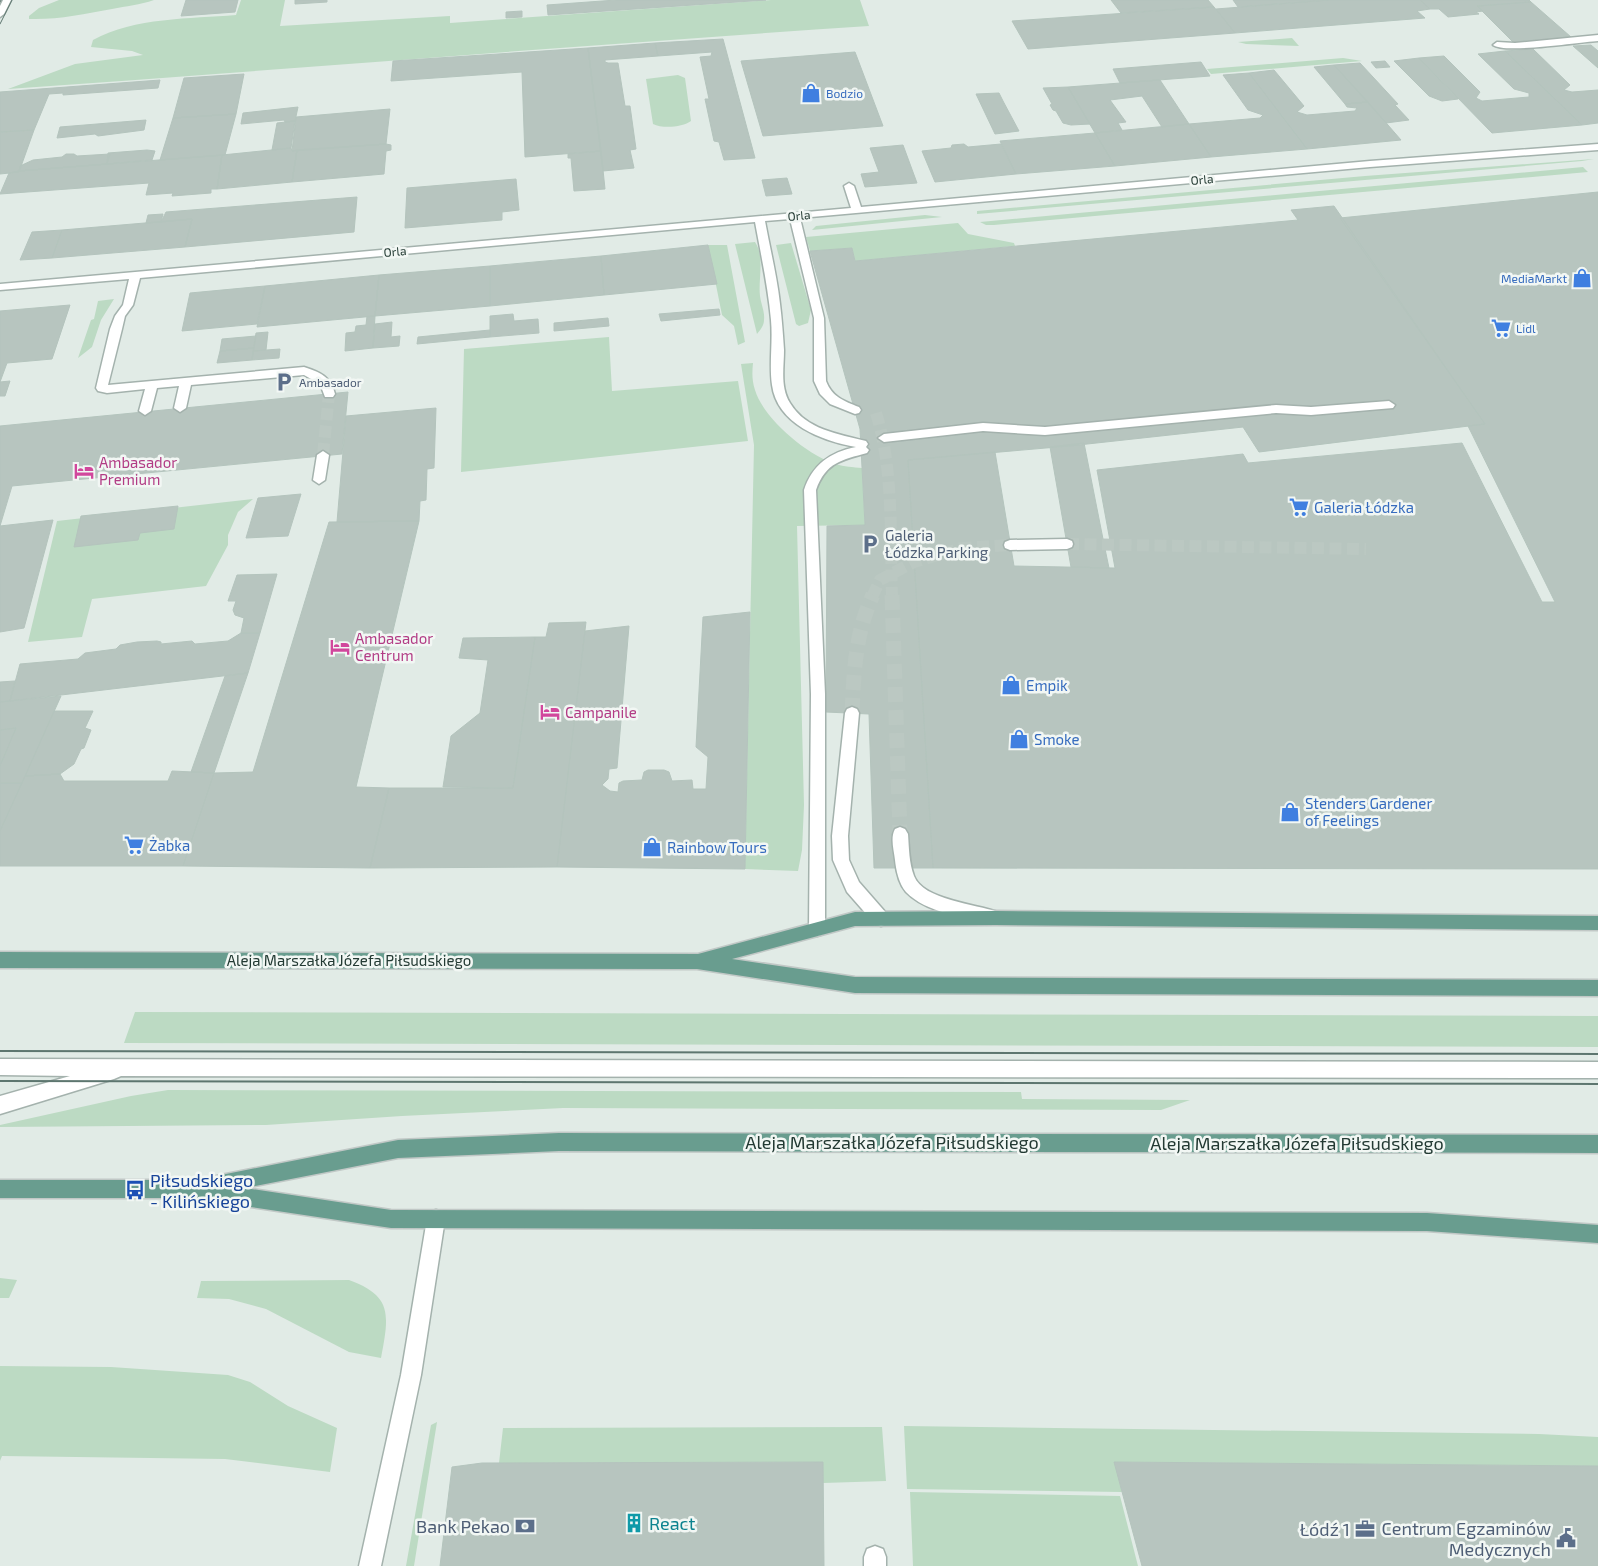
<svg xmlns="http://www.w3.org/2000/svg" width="1598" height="1566" viewBox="0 0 1598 1566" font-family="'Exo 2',sans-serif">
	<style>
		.green { fill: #bcdac3 }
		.building { fill: #b7c5bf; stroke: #b4c4bd }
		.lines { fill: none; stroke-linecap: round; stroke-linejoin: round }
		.minor-tunnel-far1 { stroke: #bbc8c2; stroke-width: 12; stroke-dasharray: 12 5.5; stroke-linecap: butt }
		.minor-tunnel { stroke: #bbc8c2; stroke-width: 15; stroke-dasharray: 15 8; stroke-linecap: butt }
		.minor-casing { stroke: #a4b2ad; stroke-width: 3 }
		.major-casing { stroke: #c1c8c6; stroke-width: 3 }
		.minor { fill: #fff; fill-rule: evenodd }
		.major { fill: #699d8f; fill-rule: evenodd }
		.tram-far1 { stroke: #5d766f; stroke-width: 1 }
		.tram { stroke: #5d766f; stroke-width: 2 }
		.labels { text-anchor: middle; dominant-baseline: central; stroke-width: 5; stroke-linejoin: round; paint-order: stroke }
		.far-shop-label { font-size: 12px; fill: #366cbe; stroke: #f2f7f4; text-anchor: start }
		.far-street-label { font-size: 12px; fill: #233a33; stroke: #f2f7f4 }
		.far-service-label { font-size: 12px; fill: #4e5e75; stroke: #f2f7f4; text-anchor: start }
		.hotel-label { font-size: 15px; fill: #b23c85; stroke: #f2f7f4; text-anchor: start }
		.shop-label { font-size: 15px; fill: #366cbe; stroke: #f2f7f4; text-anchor: start }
		.service-label { font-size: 15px; fill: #4e5e75; stroke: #f2f7f4; text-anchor: start }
		.street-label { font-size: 15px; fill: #233a33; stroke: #f2f7f4 }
		.near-street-label { font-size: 18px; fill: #233a33; stroke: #f2f7f4 }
		.near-transit-label { font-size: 18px; fill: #164399; stroke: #f2f7f4; text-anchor: start }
		.near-culture-label { font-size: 18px; fill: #0d838f; stroke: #f2f7f4; text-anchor: start }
		.near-service-label { font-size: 18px; fill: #4e5e75; stroke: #f2f7f4; text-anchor: end }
	</style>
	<rect width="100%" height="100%" fill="#e1ebe6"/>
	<!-- green -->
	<path class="green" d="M59 0H154C140 5 126 6 112 9 84 14 57 20 29 19V16L39 8Z
		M241 0H285L280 26 450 16V23L771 0H860L869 26C581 45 295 69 8 89L75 64 143 55 132 51 91 47 93 40C135 17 190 19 236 15Z
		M1292 38 1299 46 1246 44 1238 42Z
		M1343 58 1362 61 1211 74 1207 69Z
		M678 75 685 78 691 121C683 127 663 129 653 124L646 79Z
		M1594 159 1582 161 977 214V211L1365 176Z
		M1583 167 1588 172 994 225H986L980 222Z
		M925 215 942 217 812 230 816 226Z
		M958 223 968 234 1014 243 1015 246 855 261 852 248 810 251 806 237Z
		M755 242C765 256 758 280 760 296 761 304 765 312 764 320 764 326 760 330 757 334L735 244Z
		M791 243 811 310 808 323 799 326 796 324 776 245Z
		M708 245H727L745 342 738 345 734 326 722 315Z
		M114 299 101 320 92 347 78 358 91 320 94 319 98 301Z
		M609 337 612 391 738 381 748 441 461 472 464 349Z
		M753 363C752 373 752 381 755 390 763 418 808 456 836 464 844 467 853 467 862 468L865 525 797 526 804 805 802 850 798 871 745 869 754 445 741 364Z
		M253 499 238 512 228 535V545L206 586 92 599 82 637 28 642 57 521Z
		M135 1012 1598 1016V1047L124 1043Z
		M168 1090 1021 1092 1022 1099 1190 1100 1161 1110 563 1108 402 1116 266 1125 0 1127V1125L131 1096Z
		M0 1278 17 1280 9 1298H0Z
		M349 1280C393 1296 389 1315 381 1358L349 1352 266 1309 229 1299 197 1298 201 1281Z
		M0 1366 111 1367 228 1375 250 1382 288 1406 337 1428 330 1472 225 1459 2 1456 0 1461Z
		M437 1422 414 1566H406L431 1425Z
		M904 1426 1539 1434 1598 1437V1466L1115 1462 1122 1492 907 1489Z
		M882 1427 886 1481 823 1483V1462L499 1463 503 1428Z
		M910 1492 1120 1496 1138 1566H913Z"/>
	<!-- building -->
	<path class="building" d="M186 0H238L235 12 181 16Z
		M295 0H327V2L295 4Z
		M616 0H766L548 15 547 5Z
		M1111 0H1208L1214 7 1121 13Z
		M1233 0H1329L1238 7Z
		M1329 0H1420L1430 9 1417 11 1425 18 1235 33 1216 9Z
		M1420 0H1529L1531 2 1477 6 1483 11 1476 12 1479 14 1448 17 1439 9H1430Z
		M1531 2 1571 37 1513 42 1477 6Z
		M1214 7 1235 33 1028 49 1012 21Z
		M522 11V17L506 18V12Z
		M723 39 755 158 724 160 719 142 714 141 705 99H709L700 57 711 56 712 52 658 56 655 43Z
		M655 43 658 56 605 60V62L608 63H618L625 106H630L636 149 630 150 634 168 603 171 588 48Z
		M1591 45 1598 51V68L1573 46Z
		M588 48 601 151 525 157 522 72 391 81 393 61Z
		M1533 49 1570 85 1564 90 1572 92 1598 90V123L1582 125 1505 51Z
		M1505 51 1582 125 1492 133 1419 58 1444 56 1480 92 1476 98 1482 101 1529 97V93L1514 89 1478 54Z
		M855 52 883 126 763 136 741 61Z
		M1419 58 1458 99 1442 101 1429 96 1394 61Z
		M1385 61 1390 67 1376 68 1371 62Z
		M1201 62 1210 76 1120 83 1113 69Z
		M1360 63 1398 104 1395 105 1409 120 1386 123 1334 65Z
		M1334 65 1368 102 1345 104 1314 67Z
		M1274 70 1304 106 1297 112 1307 115 1355 111 1357 108 1347 107 1345 104 1368 102 1401 140 1307 149 1249 73Z
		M1249 73 1307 149 1211 157 1189 124 1260 118 1263 115 1248 110 1223 75Z
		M244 74 236 114 173 118 184 78Z
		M160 80 158 88 63 95V93L49 94 34 130 0 132V92Z
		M1160 80 1189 124 1162 127 1142 96 1110 100 1126 122 1118 123 1122 130 1095 133 1068 87Z
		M1068 87 1090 124 1071 125 1063 123 1056 111 1053 110 1050 105 1052 104 1043 88Z
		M999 93 1003 101 1019 131 995 134 976 94Z
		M298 107 295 121 285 122 284 120 241 124 243 113Z
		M390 109 386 144 292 151 296 117Z
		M236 114 225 155 160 160 173 118Z
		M146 120 144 130 98 136 95 134 57 138 60 127Z
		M295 121 291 148 272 150 277 123Z
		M1189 124 1211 157 1115 166 1095 133Z
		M34 130 19 172 0 174V132Z
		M1095 133 1115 166 1016 174 1000 141Z
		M386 144 391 145V150L386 151 384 174 292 182 297 150Z
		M964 144 968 147 1001 144 1016 174 935 182 922 151 951 148 952 145Z
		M903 145 917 183 865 187 861 174 879 172 870 148Z
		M291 148 292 151 297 150 292 182 217 189 222 155Z
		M147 150 155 151 152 160 107 164 108 153Z
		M601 151 605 189 574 191 571 158H568V154Z
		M66 154H74L77 156 110 154 107 164 19 171 20 166 33 160 62 157Z
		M222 155 217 189H211V193L172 196 173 193 146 195 149 183 0 194 9 173 19 171Z
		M787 178 792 194 766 196 762 180Z
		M516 179 519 210 502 212V220L405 228 407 188Z
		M1598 192V869L933 868 908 460 995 452 1014 566 1115 568 1097 470 1243 454 1248 463 1462 443 1542 602H1555L1468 426 1485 424 1340 218Z
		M357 197 354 232 185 247 192 219 161 222 166 212Z
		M1334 206 1485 424 1259 452 1243 427 1069 446 908 460 933 868H874L869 714 826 712 827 526 865 525 860 429 810 251 852 248 855 261 1298 220 1291 210Z
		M163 214 161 222 146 223 148 215Z
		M192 219 185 247 52 258 62 230Z
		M62 230 52 258 20 260 32 232Z
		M708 245 717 284 604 295 601 256Z
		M601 256 604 295 490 306V266Z
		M490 266V306L375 316 379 275Z
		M379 275 375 316 257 327 265 286Z
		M265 286 257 324 182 331 190 293Z
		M70 305 52 359 7 363 0 382V311Z
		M719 309 720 315 661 321 659 314Z
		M513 314 514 321 538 319 539 333 490 337V316Z
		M367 316H375L373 348 345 351 346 333 355 332 356 326 366 325Z
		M608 318 609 326 554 331V323Z
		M392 322 391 337 400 336 399 346 373 348 375 324Z
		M490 330V337L417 344 418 337Z
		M268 332 266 350 253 351 256 333Z
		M256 336 254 348 220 351 222 339Z
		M254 348 252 360 217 363 220 351Z
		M280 349 279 358 252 360 253 351Z
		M10 381 5 396H0V382Z
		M348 392 342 454 12 486 0 526V426Z
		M436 408 434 468 427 469 426 500 420 501 419 521 337 522 346 416Z
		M1084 443 1104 544 1109 568 1071 567 1050 447Z
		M301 494 288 536 246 538 258 498Z
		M178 506 174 529 140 533 138 540 74 547 81 516Z
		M53 520 24 628 0 632V526Z
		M419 521 356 787 389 788 370 868 183 866 214 773 253 772 329 522Z
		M277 574 260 633H241L244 618 235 615 233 610 236 601H228L237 575Z
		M750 612 745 869 557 867 585 631 629 626 617 768 609 769 608 779 602 785 610 791 618 792 619 783 623 781 642 780 644 772 648 770H664L669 772 672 781 692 780 693 789H706L708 757 696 747 703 617Z
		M586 622 557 867 370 868 389 788H513L535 637H546L549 623Z
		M241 633H260L248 673 10 701 20 664 78 659 85 653 116 649 120 645 137 642 157 641 161 642V644L192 641 195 644 228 641Z
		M535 637 513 788 443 787 451 736 480 713 488 660 459 658 463 638Z
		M248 673 214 773 191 772 225 676Z
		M15 681 10 701 0 702V682Z
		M61 696 22 783H0V766L16 728 0 730V702Z
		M54 711H93L85 728 91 730 84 748 81 749 74 764 60 774 25 776Z
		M16 728 0 766V730Z
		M172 771 214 773 183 866H0V831L25 776 60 774 64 781H168Z
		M0 783H22L0 831Z
		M823 1462 824 1566H440L452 1467 482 1463Z
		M1114 1462 1598 1466V1566H1142Z"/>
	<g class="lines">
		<!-- minor-tunnel-far1 -->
		<path class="minor-tunnel-far1" d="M876 413C894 470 890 537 892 597
			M323 455 329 394
			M1067 544 1366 549
			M872 597 880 580 914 562 962 548 1010 545"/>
		<!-- minor-tunnel -->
		<path class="minor-tunnel" d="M892 595 900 834
			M852 713C854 672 855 633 873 595"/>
		<defs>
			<path id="minor" d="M3 0H11L4 14 0 17V6Z
				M1598 35V41C1580 42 1504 54 1493 45L1497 42 1515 43Z
				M1598 144V150L1370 167 800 218 824 318 826 381C832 397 844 401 859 407L861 410 859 413 855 414 830 404 820 394 814 381V318L790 219 765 221C770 249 777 276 780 304 782 320 783 335 784 350 784 368 780 387 790 403 806 430 839 434 866 441L868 444 866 447 869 450 867 453C842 460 826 462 816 490L825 694V929L823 934 817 936 811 934 809 929 811 694 804 490C812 465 830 452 856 447 822 441 777 424 772 385 769 364 773 342 771 320 768 287 761 255 755 222L140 278 133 305 125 316 122 329 108 385 304 367C320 372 331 377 335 394L333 397H325L320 384 304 375 191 385 186 408 180 412 174 408 179 386 157 388 151 411 145 415 139 411 145 389 107 393 98 391 96 388 110 329 115 316 123 305 129 279 0 290V284L851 208 844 186 849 183 854 186 861 207 1370 161Z
				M1389 401 1395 405 1393 408 1311 415 1276 413 1045 435 983 431 884 442 878 438 884 434 983 423 1045 427 1276 405 1311 407Z
				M323 451 329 455 325 480 319 484 313 480 317 455Z
				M1067 539 1072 541 1073 544 1072 547 1067 549 1010 550 1005 548 1004 545 1005 542 1010 540Z
				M852 707 857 709 859 713 848 836 849 860 859 882 887 914 889 919 887 924 881 926 875 924 847 892 833 860 832 836 845 713 847 709Z
				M900 827 905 829 908 834C909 848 909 863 914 876 923 900 976 904 998 912L1000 917 998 922 992 924C965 917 926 913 906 892 899 884 896 870 895 860 894 850 890 838 895 829Z
				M0 1059 1598 1062V1078L121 1076 114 1079 0 1114V1096L70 1076 0 1075Z
				M436 1210 443 1212 445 1219 421 1375 381 1566H359L401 1375 427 1219 429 1212Z
				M875 1546 883 1549 886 1557V1566H864V1557L867 1549Z"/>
			<path id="major" d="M996 911 1598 916V930L996 925 855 926 732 959 855 977 1598 980V996L855 993 697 969 0 968V952L698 954 855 912Z
				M559 1133 1598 1135V1153L559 1151 398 1158 245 1188 391 1210 1427 1213 1598 1225V1243L1427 1231 391 1228 191 1198H0V1180H196L398 1140Z"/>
		</defs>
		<!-- minor casing -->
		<use href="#minor" class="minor-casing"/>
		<!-- major casing -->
		<use href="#major" class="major-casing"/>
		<!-- minor -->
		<use href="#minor" class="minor"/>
		<!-- major -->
		<use href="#major" class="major"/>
		<!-- tram-far1 -->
		<path class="tram-far1" d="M0 2 1 0
			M0 24 12 0"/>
		<!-- tram -->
		<path class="tram" d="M0 1051 1598 1054
			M0 1081 1598 1084"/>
	</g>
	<!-- icons -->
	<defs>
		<symbol id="shop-bare" viewBox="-9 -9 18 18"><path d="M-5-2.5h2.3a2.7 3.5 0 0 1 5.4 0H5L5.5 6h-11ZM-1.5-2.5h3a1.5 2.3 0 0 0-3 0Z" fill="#3f7fe0" stroke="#f2f7f4" stroke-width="2.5" paint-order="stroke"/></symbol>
		<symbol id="supermarket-bare" viewBox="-9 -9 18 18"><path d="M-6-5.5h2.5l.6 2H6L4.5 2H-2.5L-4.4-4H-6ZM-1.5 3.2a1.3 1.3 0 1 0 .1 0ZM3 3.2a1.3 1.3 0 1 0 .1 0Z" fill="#3f7fe0" stroke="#f2f7f4" stroke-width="2.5" paint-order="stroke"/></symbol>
		<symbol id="parking-bare" viewBox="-9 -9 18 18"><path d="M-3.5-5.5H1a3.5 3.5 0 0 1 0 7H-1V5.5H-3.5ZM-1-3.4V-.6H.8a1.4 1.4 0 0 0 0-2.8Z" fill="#5c6f8a" stroke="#f2f7f4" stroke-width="2.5" paint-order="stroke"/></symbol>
		<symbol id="hotel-bare" viewBox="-9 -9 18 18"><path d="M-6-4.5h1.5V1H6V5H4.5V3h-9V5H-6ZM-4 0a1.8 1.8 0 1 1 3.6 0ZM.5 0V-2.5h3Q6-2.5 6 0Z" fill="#d1479c" stroke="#f2f7f4" stroke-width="2.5" paint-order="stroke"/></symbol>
		<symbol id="bus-bare" viewBox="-9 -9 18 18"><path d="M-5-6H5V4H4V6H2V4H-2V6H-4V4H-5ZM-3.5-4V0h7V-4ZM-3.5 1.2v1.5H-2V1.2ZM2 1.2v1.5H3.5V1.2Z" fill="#1a4fb4" stroke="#f2f7f4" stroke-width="2.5" paint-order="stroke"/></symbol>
		<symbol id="building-bare" viewBox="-9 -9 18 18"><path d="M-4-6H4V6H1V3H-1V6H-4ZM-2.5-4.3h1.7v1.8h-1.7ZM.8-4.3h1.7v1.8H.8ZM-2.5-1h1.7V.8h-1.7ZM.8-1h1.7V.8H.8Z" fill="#0f9aa8" stroke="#f2f7f4" stroke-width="2.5" paint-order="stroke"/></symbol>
		<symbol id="bank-bare" viewBox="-9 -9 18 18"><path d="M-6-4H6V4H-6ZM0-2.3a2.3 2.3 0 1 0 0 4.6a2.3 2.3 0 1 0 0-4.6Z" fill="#5c6f8a" stroke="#f2f7f4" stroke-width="2.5" paint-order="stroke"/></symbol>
		<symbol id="office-bare" viewBox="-9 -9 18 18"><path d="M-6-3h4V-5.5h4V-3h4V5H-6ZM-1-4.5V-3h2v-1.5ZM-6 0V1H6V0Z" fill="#5c6f8a" stroke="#f2f7f4" stroke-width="2.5" paint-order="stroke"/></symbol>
		<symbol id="civic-bare" viewBox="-9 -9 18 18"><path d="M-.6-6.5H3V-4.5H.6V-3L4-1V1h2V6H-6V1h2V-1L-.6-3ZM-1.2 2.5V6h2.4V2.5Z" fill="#5c6f8a" stroke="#f2f7f4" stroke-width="2.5" paint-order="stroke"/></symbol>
	</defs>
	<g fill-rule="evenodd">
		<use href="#shop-bare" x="797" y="79" width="28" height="28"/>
		<use href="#shop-bare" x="1568" y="264" width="28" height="28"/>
		<use href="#supermarket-bare" x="1487" y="314" width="28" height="28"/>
		<use href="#parking-bare" x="270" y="368" width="28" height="28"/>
		<use href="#hotel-bare" x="70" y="457" width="28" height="28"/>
		<use href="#supermarket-bare" x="1285" y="493" width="28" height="28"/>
		<use href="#parking-bare" x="856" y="530" width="28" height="28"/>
		<use href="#hotel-bare" x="326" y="633" width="28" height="28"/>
		<use href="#shop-bare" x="997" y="671" width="28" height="28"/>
		<use href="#hotel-bare" x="536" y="698" width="28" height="28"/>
		<use href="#shop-bare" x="1005" y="725" width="28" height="28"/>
		<use href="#shop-bare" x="1276" y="798" width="28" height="28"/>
		<use href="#supermarket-bare" x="120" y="831" width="28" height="28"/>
		<use href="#shop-bare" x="638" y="833" width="28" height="28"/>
		<use href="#bus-bare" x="121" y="1176" width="28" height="28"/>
		<use href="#building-bare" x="620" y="1509" width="28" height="28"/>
		<use href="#bank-bare" x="511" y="1512" width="28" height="28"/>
		<use href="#office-bare" x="1351" y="1515" width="28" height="28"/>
		<use href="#civic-bare" x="1552" y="1524" width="28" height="28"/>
	</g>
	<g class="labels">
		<!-- far-shop labels -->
		<g class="far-shop-label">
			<text x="826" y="93">Bodzio</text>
			<text x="1567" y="278" text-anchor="end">MediaMarkt</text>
			<text x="1516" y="328">Lidl</text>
		</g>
		<!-- far-street labels -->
		<g class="far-street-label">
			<text transform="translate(1202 179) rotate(-5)">Orla</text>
			<text transform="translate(799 215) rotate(-5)">Orla</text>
			<text transform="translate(395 251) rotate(-5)">Orla</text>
		</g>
		<!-- far-service labels -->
		<g class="far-service-label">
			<text x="299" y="382">Ambasador</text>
		</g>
		<!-- hotel labels -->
		<g class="hotel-label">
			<text x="99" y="462">Ambasador<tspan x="99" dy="17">Premium</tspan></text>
			<text x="355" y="638">Ambasador<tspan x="355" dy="17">Centrum</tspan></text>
			<text x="565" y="712">Campanile</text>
		</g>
		<!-- shop labels -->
		<g class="shop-label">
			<text x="1314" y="507">Galeria Łódzka</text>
			<text x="1026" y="685">Empik</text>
			<text x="1034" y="739">Smoke</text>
			<text x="1305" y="803">Stenders Gardener<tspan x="1305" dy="17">of Feelings</tspan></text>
			<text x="149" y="845">Żabka</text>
			<text x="667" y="847">Rainbow Tours</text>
		</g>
		<!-- service labels -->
		<g class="service-label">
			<text x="885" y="535">Galeria<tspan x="885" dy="17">Łódzka Parking</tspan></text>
		</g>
		<!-- street labels -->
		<g class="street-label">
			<text x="349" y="960">Aleja Marszałka Józefa Piłsudskiego</text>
		</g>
		<!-- near-street labels -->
		<g class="near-street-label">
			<text x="892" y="1142">Aleja Marszałka Józefa Piłsudskiego</text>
			<text x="1297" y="1143">Aleja Marszałka Józefa Piłsudskiego</text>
		</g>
		<!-- near-transit labels -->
		<g class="near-transit-label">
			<text x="150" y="1180">Piłsudskiego<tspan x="150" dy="21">- Kilińskiego</tspan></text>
		</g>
		<!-- near-culture labels -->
		<g class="near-culture-label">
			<text x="649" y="1523">React</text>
		</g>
		<!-- near-service labels -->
		<g class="near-service-label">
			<text x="510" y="1526">Bank Pekao</text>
			<text x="1551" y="1528">Centrum Egzaminów<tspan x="1551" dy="21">Medycznych</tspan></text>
			<text x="1350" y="1529">Łódź 1</text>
		</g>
	</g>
</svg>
